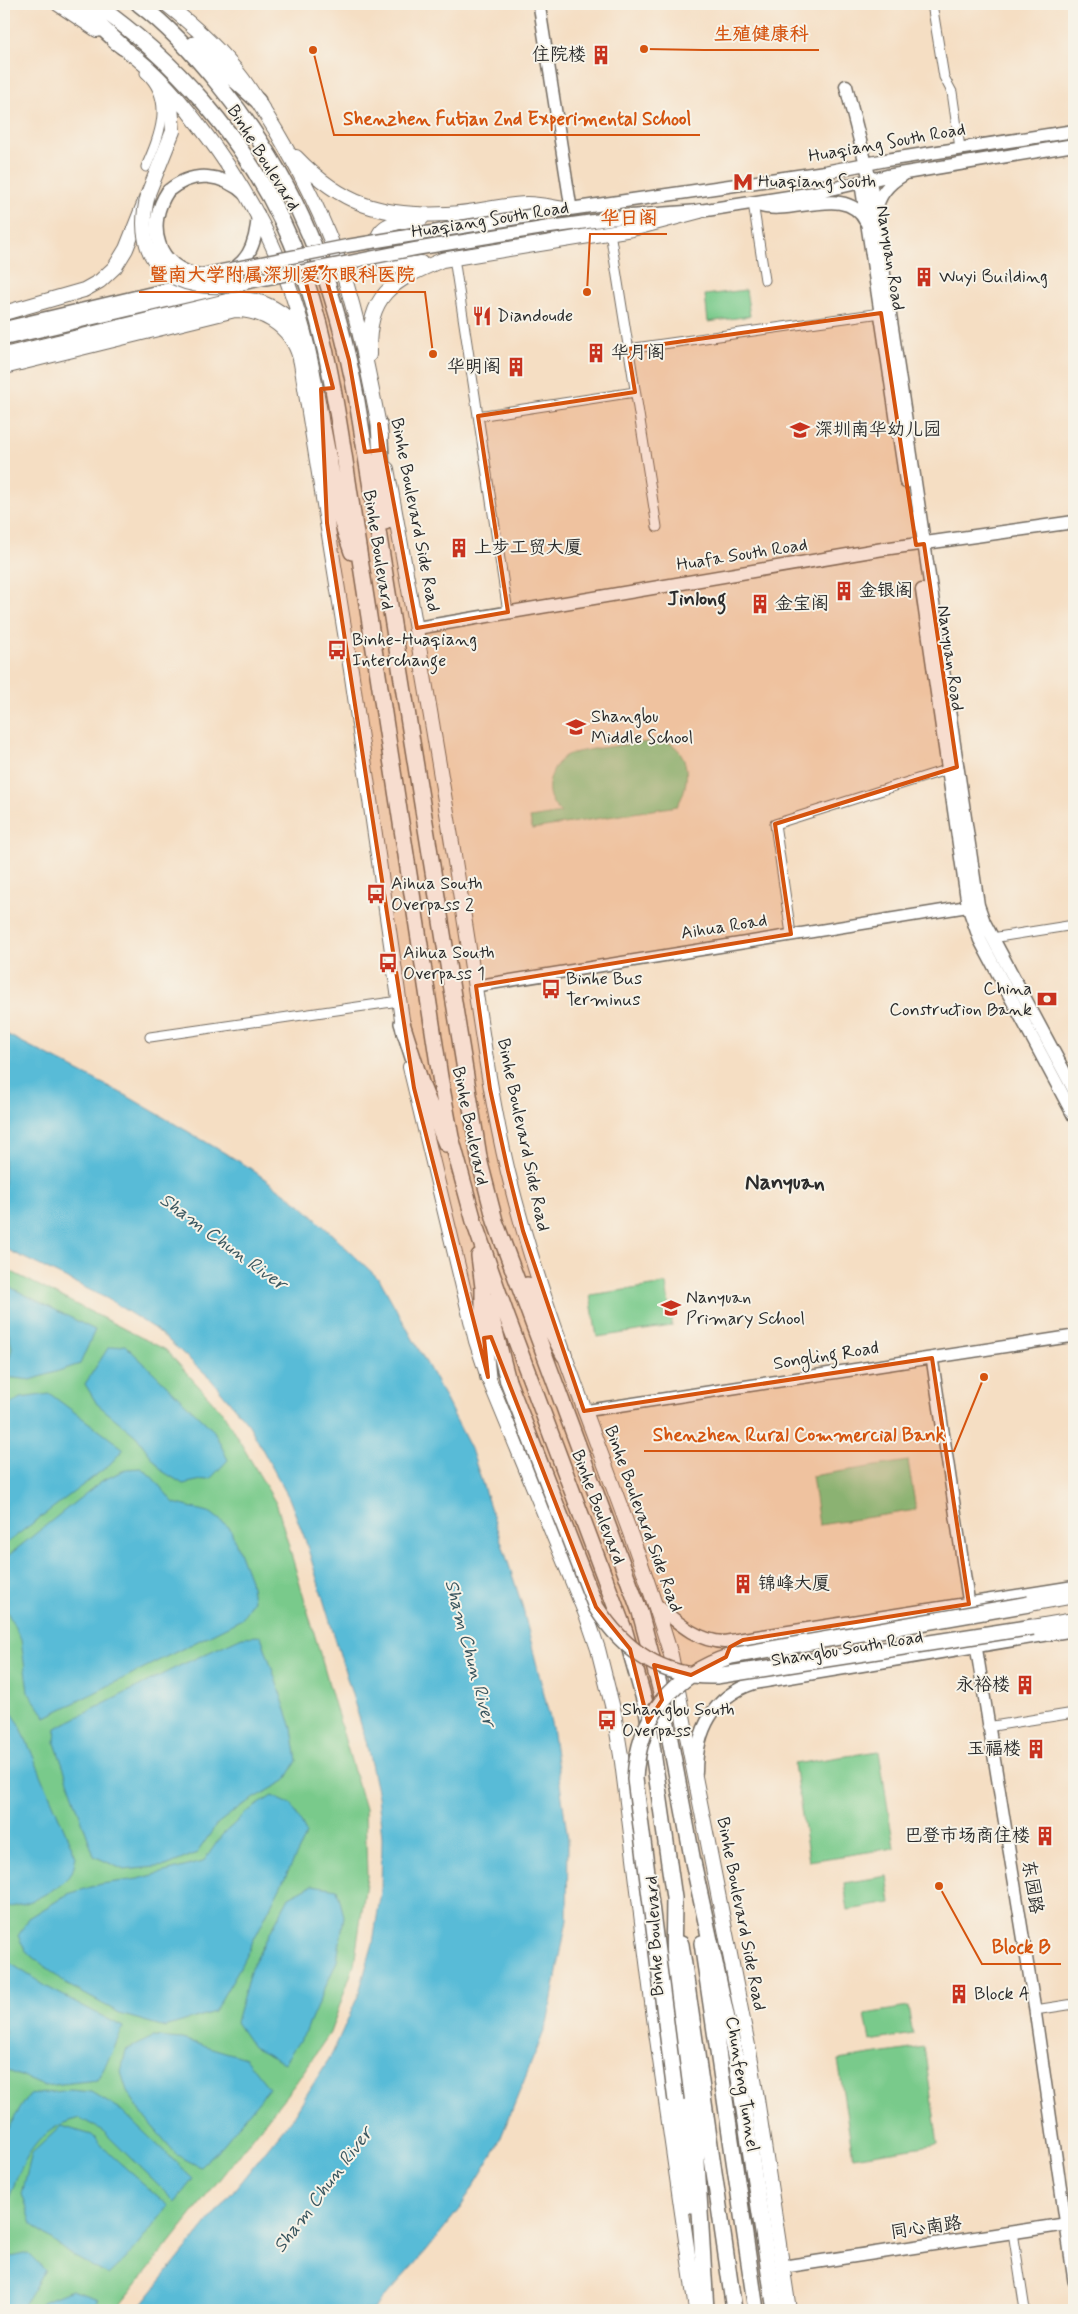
<svg xmlns="http://www.w3.org/2000/svg" width="1078" height="2314" viewBox="0 0 1078 2314" font-family="Mynerve,'LXGW WenKai TC',sans-serif">
	<style>
		.green { fill: #79ca8b; stroke: #527a5b }
		.water { fill: #59bbd7; stroke: #427381 }
		.lines { fill: none; stroke-linecap: round; stroke-linejoin: round }
		.minor-casing { stroke: #726a60; stroke-width: 11 }
		.tertiary-casing { stroke: #726a60; stroke-width: 14 }
		.secondary-casing { stroke: #726a60; stroke-width: 15 }
		.primary-casing { stroke: #726a60; stroke-width: 16 }
		.trunk-casing { stroke: #726a60; stroke-width: 18 }
		.minor { stroke: #fff; stroke-width: 9 }
		.tertiary { stroke: #fff; stroke-width: 11 }
		.secondary { stroke: #fff; stroke-width: 12 }
		.primary { stroke: #fff; stroke-width: 14 }
		.trunk { stroke: #fff; stroke-width: 15 }
		.secondary-bridge-casing { stroke: #726a60; stroke-width: 15; stroke-linecap: butt }
		.primary-bridge-casing { stroke: #726a60; stroke-width: 16; stroke-linecap: butt }
		.trunk-bridge-casing { stroke: #726a60; stroke-width: 18; stroke-linecap: butt }
		.secondary-bridge { stroke: #fff; stroke-width: 12 }
		.primary-bridge { stroke: #fff; stroke-width: 14 }
		.trunk-bridge { stroke: #fff; stroke-width: 15 }
		.marked { fill: #d5540f; fill-opacity: 0.2; stroke: #d5540f; stroke-width: 4; stroke-linejoin: round }
		.labels { text-anchor: middle; dominant-baseline: central; stroke-width: 4; stroke-linejoin: round; paint-order: stroke }
		.poi-label { font-size: 18px; fill: #2b2b2b; stroke: #f7f3e8; text-anchor: start }
		.street-label { font-size: 18px; fill: #2b2b2b; stroke: #f7f3e8 }
		.water-label { font-size: 19px; font-style: italic; fill: #39565f; stroke: #f7f3e8 }
		.quarter-label { font-size: 20px; font-weight: bold; fill: #2b2b2b; stroke: #f7f3e8 }
		.district-label { font-size: 22px; font-weight: bold; fill: #2b2b2b; stroke: #f7f3e8 }
		.leader { fill: none; stroke: #d5540f; stroke-width: 2 }
		.callout-dot { fill: #d5540f; stroke: #f7f3e8; stroke-width: 2 }
		.callout-label { font-size: 19px; text-anchor: middle; font-weight: bold; fill: #d5540f; stroke: #f7f3e8; stroke-width: 4; stroke-linejoin: round; paint-order: stroke }
	</style>
	<rect width="100%" height="100%" fill="#f7f3e8"/>
	<filter id="ink" filterUnits="userSpaceOnUse"><feTurbulence type="fractalNoise" baseFrequency=".02" numOctaves="2"/><feDisplacementMap in="SourceGraphic" scale="10" xChannelSelector="R" yChannelSelector="G"/><feConvolveMatrix kernelMatrix="1 2 1 2 8 2 1 2 1" color-interpolation-filters="sRGB"/></filter>
	<filter id="wash" filterUnits="userSpaceOnUse"><feTurbulence type="fractalNoise" baseFrequency=".0096" numOctaves="4" result="noise"/><feDisplacementMap in="SourceGraphic" scale="20" xChannelSelector="R" yChannelSelector="G"/><feGaussianBlur stdDeviation="1.12" result="paint"/><feColorMatrix in="noise" values="0 0 0 0 0 0 0 0 0 0 0 0 0 0 0 0 0 1.4 0 .05"/><feComposite in="paint" operator="in"/></filter>
	<g filter="url(#wash)">
		<rect width="100%" height="100%" fill="#f5dec3"/>
		<!-- green -->
		<path class="green" d="M746 290 750 316 708 322 705 295Z
			M662 740C692 748 691 785 677 806L532 829 530 818 561 813C551 803 546 793 550 779 553 770 558 761 565 756 577 749 644 743 662 740Z
			M4 1268 166 1350 223 1413 277 1505 365 1809 367 1876 354 1965 330 2033 295 2084 116 2310H4Z
			M666 1284 672 1326 597 1337 590 1295Z
			M908 1461 916 1510 819 1525 812 1476Z
			M879 1751 894 1848 809 1861 794 1764Z
			M887 1876 891 1903 848 1910 844 1883Z
			M908 2007 913 2034 870 2041 865 2014Z
			M924 2047 938 2144 853 2157 838 2060Z"/>
		<!-- water -->
		<path class="water" d="M4 1033 127 1096 247 1166 301 1205 380 1280 438 1384 471 1449 522 1605 552 1727 568 1840 567 1920 547 2024 497 2147 461 2207 426 2251 373 2310H137L292 2118 332 2054 358 1996 373 1943 381 1891 382 1837 378 1796 366 1741 305 1539 289 1498 249 1425 208 1376 158 1331 108 1299 4 1248Z
			M4 1284 95 1330 80 1364 31 1380 5 1377 12 1348 7 1326 4 1324Z
			M125 1345 214 1431 228 1460 211 1478 183 1484 162 1471 136 1436 97 1404 85 1384 108 1348Z
			M50 1394 124 1449 108 1466 4 1545V1409L20 1398Z
			M141 1468 152 1477 174 1503 211 1513 230 1528 250 1580 253 1600 242 1619 46 1717 28 1692 21 1640 4 1605V1559L100 1482 126 1469Z
			M261 1636 292 1728 297 1761 285 1781 241 1806 217 1824 197 1853 166 1866 124 1870 94 1856 55 1743 56 1728 179 1666 242 1637Z
			M9 1709 19 1723 76 1857C74 1862 74 1871 70 1875 55 1892 26 1906 4 1908V1712Z
			M272 1796 292 1805 307 1834 239 1969 214 2012 165 2027 123 2015 66 1984 25 1950 18 1936 29 1918 68 1894 101 1884 138 1879 203 1862 222 1835 248 1811Z
			M312 1885 337 1889 344 1916 337 1961 306 2031 284 2063 253 2047 236 2022 251 1968 289 1897Z
			M4 1959 47 1987 123 2027 113 2051 97 2080 44 2086 4 2069Z
			M153 2037 182 2039 245 2058 269 2088 223 2145 200 2167 177 2155 145 2118 127 2091 121 2072 126 2050Z
			M70 2090 91 2092 122 2111 193 2179 175 2202 103 2131 80 2118C30 2129 20 2170 4 2212V2134L29 2095Z
			M61 2126 92 2135 111 2155 169 2206 133 2251 108 2275 73 2256 32 2224 22 2194 32 2153Z
			M28 2253 45 2270 21 2310H4V2259Z
			M72 2290 99 2299 90 2310H36L42 2302Z"/>
	</g>
	<g filter="url(#ink)">
		<g class="lines">
			<defs>
				<path id="minor" d="M932 4 944 77 952 92 960 148
					M145 73C175 100 159 137 146 167
					M753 203 765 280
					M610 232 657 527
					M454 258 508 612
					M628 349 881 313
					M478 416 635 392
					M791 934 775 824 952 768
					M992 938 1074 925
					M150 1037 399 1001
					M987 1727 1074 1713
					M1035 2010 1074 2004
					M1013 2232 1025 2310"/>
				<path id="tertiary" d="M539 4 571 208
					M476 986 977 905
					M932 1358 969 1604
					M584 1411 1074 1336
					M976 1646 1035 2010 1074 2281"/>
				<path id="secondary" d="M846 86 870 180 978 905 984 922 1074 1090
					M861 182 906 482
					M168 191C193 170 222 173 246 195
					M758 205C791 217 847 182 866 222
					M556 211 825 172 886 160 1074 131
					M876 212C878 196 889 183 903 175
					M543 228 630 216 700 211 814 193 887 176 1074 145
					M4 328 216 278C248 266 256 246 258 214
					M4 339 218 289
					M922 590 968 906 980 940 1074 1116
					M417 628 883 549 1074 522
					M655 1604C676 1621 696 1641 724 1642L1074 1587
					M696 1772C696 1731 713 1696 754 1683L1074 1630
					M782 2267 1074 2223"/>
				<path id="primary" d="M58 4 97 30
					M166 4C193 25 221 50 242 78 254 94 264 112 275 129 302 175 326 222 343 273 360 326 370 381 381 436
					M115 42C147 63 175 93 198 124 258 201 299 288 315 384 318 403 323 421 323 440
					M296 157C342 205 381 217 447 214 473 213 500 205 527 204 539 204 552 207 564 209
					M421 263 400 266 386 264C380 259 377 252 377 243 378 221 405 221 422 218
					M4 313 84 290 100 281 115 267 126 249 173 131 171 105 163 89
					M4 355 235 299C262 298 288 312 303 336
					M369 355C368 293 391 282 442 260L632 229 700 211
					M4 367 235 310C268 310 295 331 301 363L351 670 404 1033
					M387 469C415 618 440 768 464 917 478 1002 488 1088 508 1172 548 1337 622 1492 671 1655L752 2066 789 2310
					M410 1067 476 1341 488 1377 587 1617 598 1649 614 1713 622 1762 654 2018 696 2310
					M1029 1604 1074 1596
					M1033 1627 1074 1620"/>
				<path id="trunk" d="M76 4 123 47
					M95 4C175 60 241 135 283 223 331 324 340 437 358 546 387 723 413 900 440 1077L451 1137 475 1225 507 1317 625 1632 647 1710 674 1898 673 1974 696 2146 706 2310
					M139 4C169 27 195 55 219 85 298 182 334 279 357 401L480 1163 495 1221 640 1612 661 1692 693 1862 737 2065 775 2310
					M194 44 258 101
					M379 424 385 522
					M323 429 340 517 352 552
					M402 1023 422 1086 446 1144
					M479 1256 483 1287V1329L488 1377
					M527 1285 564 1355
					M487 1300 508 1381
					M702 1943 756 2310
					M681 1944 734 2310
					M676 2101 691 2205"/>
			</defs>
			<!-- minor casing -->
			<use href="#minor" class="minor-casing"/>
			<!-- tertiary casing -->
			<use href="#tertiary" class="tertiary-casing"/>
			<!-- secondary casing -->
			<use href="#secondary" class="secondary-casing"/>
			<!-- primary casing -->
			<use href="#primary" class="primary-casing"/>
			<!-- trunk casing -->
			<use href="#trunk" class="trunk-casing"/>
			<!-- minor -->
			<use href="#minor" class="minor"/>
			<!-- tertiary -->
			<use href="#tertiary" class="tertiary"/>
			<!-- secondary -->
			<use href="#secondary" class="secondary"/>
			<!-- primary -->
			<use href="#primary" class="primary"/>
			<!-- trunk -->
			<use href="#trunk" class="trunk"/>
			<defs>
				<path id="secondary-bridge" d="M168 191C145 225 157 270 201 275L347 246 541 214
					M239 284 415 249 543 228"/>
				<path id="primary-bridge" d="M148 195C130 264 175 295 239 284"/>
				<path id="trunk-bridge" d="M508 1381 596 1607C624 1651 663 1678 716 1676L1033 1627
					M676 2101 635 1779C638 1717 672 1675 731 1656L1029 1604"/>
			</defs>
			<!-- secondary-bridge casing -->
			<use href="#secondary-bridge" class="secondary-bridge-casing"/>
			<!-- primary-bridge casing -->
			<use href="#primary-bridge" class="primary-bridge-casing"/>
			<!-- trunk-bridge casing -->
			<use href="#trunk-bridge" class="trunk-bridge-casing"/>
			<!-- secondary-bridge -->
			<use href="#secondary-bridge" class="secondary-bridge"/>
			<!-- primary-bridge -->
			<use href="#primary-bridge" class="primary-bridge"/>
			<!-- trunk-bridge -->
			<use href="#trunk-bridge" class="trunk-bridge"/>
		</g>
	</g>
	<!-- marked area -->
	<path class="marked" d="M323 267 349 360 365 452 381 450 379 424 417 628 508 612 478 416 635 392 628 349 881 313 916 545 924 544 957 767 775 824 791 934 476 986 490 1089 508 1171 523 1231 584 1411 932 1358 969 1604 743 1640 730 1647 726 1657 691 1675 654 1665 662 1700 648 1722 630 1649 596 1607 491 1337 484 1338 488 1377 414 1088 327 523 321 389 333 388 303 271Z"/>
	<!-- icons -->
	<defs>
		<symbol id="building-bare" viewBox="-9 -9 18 18"><path d="M-4-6H4V6H1V3H-1V6H-4ZM-2.5-4.3h1.7v1.8h-1.7ZM.8-4.3h1.7v1.8H.8ZM-2.5-1h1.7V.8h-1.7ZM.8-1h1.7V.8H.8Z" fill="#c8321e" stroke="#f7f3e8" stroke-width="2.5" paint-order="stroke"/></symbol>
		<symbol id="metro-bare" viewBox="-9 -9 18 18"><path d="M-5.5 5V-5H-3L0 0L3-5H5.5V5H3V-.5L0 4L-3-.5V5Z" fill="#c8321e" stroke="#f7f3e8" stroke-width="2.5" paint-order="stroke"/></symbol>
		<symbol id="restaurant-bare" viewBox="-9 -9 18 18"><path d="M-5-6h1v4h1v-4h1v4h1v-4h1v5L-1.5 .5V6h-2V.5L-5-1ZM5-6V6H3V1.5H1.5Q1.5-4 5-6Z" fill="#c8321e" stroke="#f7f3e8" stroke-width="2.5" paint-order="stroke"/></symbol>
		<symbol id="school-bare" viewBox="-9 -9 18 18"><path d="M0-5L7-2L0 1L-7-2ZM-4 1L0 2.5L4 1V4Q0 6-4 4Z" fill="#c8321e" stroke="#f7f3e8" stroke-width="2.5" paint-order="stroke"/></symbol>
		<symbol id="bus-bare" viewBox="-9 -9 18 18"><path d="M-5-6H5V4H4V6H2V4H-2V6H-4V4H-5ZM-3.5-4V0h7V-4ZM-3.5 1.2v1.5H-2V1.2ZM2 1.2v1.5H3.5V1.2Z" fill="#c8321e" stroke="#f7f3e8" stroke-width="2.5" paint-order="stroke"/></symbol>
		<symbol id="bank-bare" viewBox="-9 -9 18 18"><path d="M-6-4H6V4H-6ZM0-2.3a2.3 2.3 0 1 0 0 4.6a2.3 2.3 0 1 0 0-4.6Z" fill="#c8321e" stroke="#f7f3e8" stroke-width="2.5" paint-order="stroke"/></symbol>
	</defs>
	<g fill-rule="evenodd">
		<use href="#building-bare" x="587" y="41" width="28" height="28"/>
		<use href="#metro-bare" x="729" y="168" width="28" height="28"/>
		<use href="#building-bare" x="910" y="263" width="28" height="28"/>
		<use href="#restaurant-bare" x="468" y="302" width="28" height="28"/>
		<use href="#building-bare" x="582" y="339" width="28" height="28"/>
		<use href="#building-bare" x="502" y="353" width="28" height="28"/>
		<use href="#school-bare" x="786" y="416" width="28" height="28"/>
		<use href="#building-bare" x="445" y="534" width="28" height="28"/>
		<use href="#building-bare" x="830" y="577" width="28" height="28"/>
		<use href="#building-bare" x="746" y="590" width="28" height="28"/>
		<use href="#bus-bare" x="323" y="636" width="28" height="28"/>
		<use href="#school-bare" x="562" y="713" width="28" height="28"/>
		<use href="#bus-bare" x="362" y="880" width="28" height="28"/>
		<use href="#bus-bare" x="374" y="949" width="28" height="28"/>
		<use href="#bus-bare" x="537" y="975" width="28" height="28"/>
		<use href="#bank-bare" x="1033" y="985" width="28" height="28"/>
		<use href="#school-bare" x="657" y="1294" width="28" height="28"/>
		<use href="#building-bare" x="729" y="1570" width="28" height="28"/>
		<use href="#building-bare" x="1011" y="1671" width="28" height="28"/>
		<use href="#bus-bare" x="593" y="1706" width="28" height="28"/>
		<use href="#building-bare" x="1022" y="1735" width="28" height="28"/>
		<use href="#building-bare" x="1031" y="1822" width="28" height="28"/>
		<use href="#building-bare" x="945" y="1980" width="28" height="28"/>
	</g>
	<g class="labels">
		<!-- poi labels -->
		<g class="poi-label">
			<text x="586" y="55" text-anchor="end">住院楼</text>
			<text x="758" y="182">Huaqiang South</text>
			<text x="939" y="277">Wuyi Building</text>
			<text x="497" y="316">Diandoude</text>
			<text x="611" y="353">华月阁</text>
			<text x="501" y="367" text-anchor="end">华明阁</text>
			<text x="815" y="430">深圳南华幼儿园</text>
			<text x="474" y="548">上步工贸大厦</text>
			<text x="859" y="591">金银阁</text>
			<text x="775" y="604">金宝阁</text>
			<text x="352" y="640">Binhe-Huaqiang<tspan x="352" dy="21">Interchange</tspan></text>
			<text x="591" y="717">Shangbu<tspan x="591" dy="21">Middle School</tspan></text>
			<text x="391" y="884">Aihua South<tspan x="391" dy="21">Overpass 2</tspan></text>
			<text x="403" y="953">Aihua South<tspan x="403" dy="21">Overpass 1</tspan></text>
			<text x="566" y="979">Binhe Bus<tspan x="566" dy="21">Terminus</tspan></text>
			<text x="1032" y="989" text-anchor="end">China<tspan x="1032" dy="21">Construction Bank</tspan></text>
			<text x="686" y="1298">Nanyuan<tspan x="686" dy="21">Primary School</tspan></text>
			<text x="758" y="1584">锦峰大厦</text>
			<text x="1010" y="1685" text-anchor="end">永裕楼</text>
			<text x="622" y="1710">Shangbu South<tspan x="622" dy="21">Overpass</tspan></text>
			<text x="1021" y="1749" text-anchor="end">玉福楼</text>
			<text x="1030" y="1836" text-anchor="end">巴登市场商住楼</text>
			<text x="974" y="1994">Block A</text>
		</g>
		<!-- street labels -->
		<g class="street-label">
			<text transform="translate(887 143) rotate(-10)">Huaqiang South Road</text>
			<text transform="translate(263 158) rotate(58)">Binhe Boulevard</text>
			<text transform="translate(490 220) rotate(-9)">Huaqiang South Road</text>
			<text transform="translate(890 258) rotate(81)">Nanyuan Road</text>
			<text transform="translate(415 515) rotate(79)">Binhe Boulevard Side Road</text>
			<text transform="translate(378 550) rotate(81)">Binhe Boulevard</text>
			<text transform="translate(742 555) rotate(-9)">Huafa South Road</text>
			<text transform="translate(950 658) rotate(82)">Nanyuan Road</text>
			<text transform="translate(724 927) rotate(-9)">Aihua Road</text>
			<text transform="translate(470 1126) rotate(78)">Binhe Boulevard</text>
			<text transform="translate(523 1135) rotate(78)">Binhe Boulevard Side Road</text>
			<text transform="translate(826 1356) rotate(-9)">Songling Road</text>
			<text transform="translate(598 1507) rotate(69)">Binhe Boulevard</text>
			<text transform="translate(643 1519) rotate(70)">Binhe Boulevard Side Road</text>
			<text transform="translate(847 1649) rotate(-9)">Shangbu South Road</text>
			<text transform="translate(1032 1887) rotate(81)">东园路</text>
			<text transform="translate(741 1914) rotate(79)">Binhe Boulevard Side Road</text>
			<text transform="translate(655 1936) rotate(-93)">Binhe Boulevard</text>
			<text transform="translate(742 2084) rotate(81)">Chunfeng Tunnel</text>
			<text transform="translate(926 2228) rotate(-8)">同心南路</text>
		</g>
		<!-- water labels -->
		<g class="water-label">
			<text transform="translate(223 1242) rotate(36)">Sham Chun River</text>
			<text transform="translate(470 1653) rotate(75)">Sham Chun River</text>
			<text transform="translate(323 2190) rotate(-53)">Sham Chun River</text>
		</g>
		<!-- quarter labels -->
		<g class="quarter-label">
			<text x="697" y="599">Jinlong</text>
		</g>
		<!-- district labels -->
		<g class="district-label">
			<text x="785" y="1183">Nanyuan</text>
		</g>
	</g>
	<!-- callouts -->
	<path class="leader" d="M644 49L704 50H819M313 50L334 135H700M587 292L590 234H667M433 354L425 292H139M984 1377L954 1451H644M939 1886L982 1964H1061"/>
	<g class="callout-dot">
		<circle cx="644" cy="49" r="5"/>
		<circle cx="313" cy="50" r="5"/>
		<circle cx="587" cy="292" r="5"/>
		<circle cx="433" cy="354" r="5"/>
		<circle cx="984" cy="1377" r="5"/>
		<circle cx="939" cy="1886" r="5"/>
	</g>
	<g class="callout-label">
		<text x="761" y="40">生殖健康科</text>
		<text x="517" y="125">Shenzhen Futian 2nd Experimental School</text>
		<text x="629" y="224">华日阁</text>
		<text x="282" y="281">暨南大学附属深圳爱尔眼科医院</text>
		<text x="799" y="1441">Shenzhen Rural Commercial Bank</text>
		<text x="1021" y="1953">Block B</text>
	</g>
	<!-- margin -->
	<rect width="1078" height="2314" fill="none" stroke="#f7f3e8" stroke-width="20"/>
</svg>
